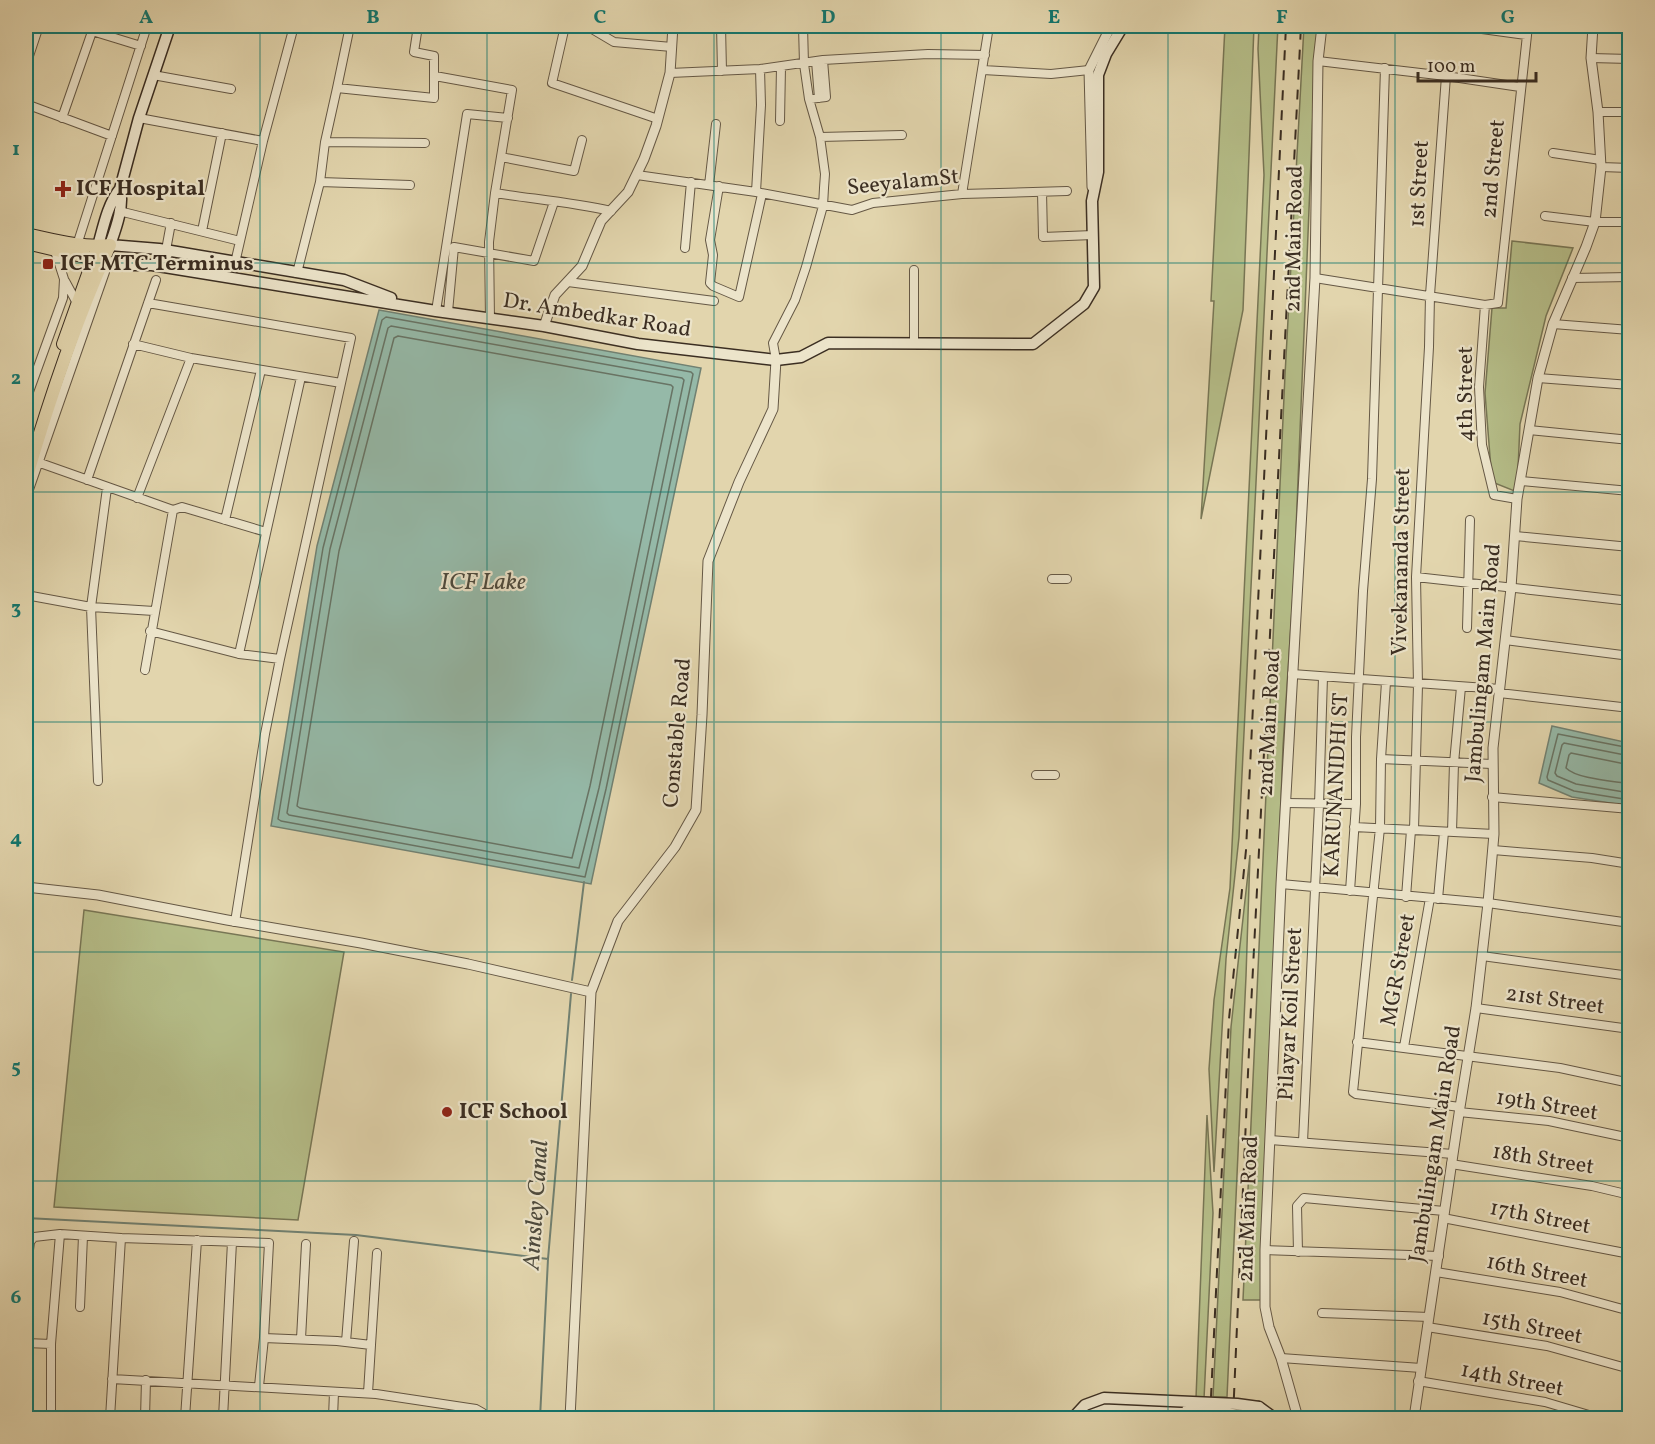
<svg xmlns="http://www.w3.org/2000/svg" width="1655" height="1444" viewBox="0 0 1655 1444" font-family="Vollkorn,serif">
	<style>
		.green { fill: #b5bd88; stroke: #787655; stroke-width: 1.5 }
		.water { fill: #95b9a8; stroke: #718172; stroke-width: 1.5 }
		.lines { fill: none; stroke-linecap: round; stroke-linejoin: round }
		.shore { stroke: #687465; stroke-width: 1.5 }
		.stream { stroke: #718172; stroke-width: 2 }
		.minor-casing { stroke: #655845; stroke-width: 10 }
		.tertiary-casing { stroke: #655845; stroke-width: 11 }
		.secondary-casing { stroke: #3b2e22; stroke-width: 13 }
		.primary-casing { stroke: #3b2e22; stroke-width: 14 }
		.minor { stroke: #ece4ca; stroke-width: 8 }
		.tertiary { stroke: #ece4ca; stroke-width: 9 }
		.secondary { stroke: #ece4ca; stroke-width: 10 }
		.primary { stroke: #e2d5ad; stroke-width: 12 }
		.rail { stroke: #3b2e22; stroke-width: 2; stroke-dasharray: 10 10; stroke-linecap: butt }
		.secondary-bridge-casing { stroke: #3b2e22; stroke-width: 13; stroke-linecap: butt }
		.secondary-bridge { stroke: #ece4ca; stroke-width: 10 }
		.grid { fill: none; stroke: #0f766e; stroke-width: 1.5; stroke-opacity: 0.55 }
		.poi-dot { fill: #8f2418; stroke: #ece4ca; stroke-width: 2 }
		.labels { text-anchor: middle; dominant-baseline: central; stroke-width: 4.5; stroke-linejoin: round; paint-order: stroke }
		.street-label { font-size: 22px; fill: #3b2e22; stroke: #ece4ca }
		.poi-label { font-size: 22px; font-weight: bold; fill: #3b2e22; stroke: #ece4ca; text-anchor: start }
		.water-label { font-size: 24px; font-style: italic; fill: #4d4a3d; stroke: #ece4ca }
		.neatline { fill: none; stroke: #0f766e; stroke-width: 2 }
		.grid-label { font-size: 20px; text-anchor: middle; font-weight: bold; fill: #0f766e }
	</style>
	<rect width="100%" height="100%" fill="#e2d5ad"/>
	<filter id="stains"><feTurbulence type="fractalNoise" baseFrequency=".00333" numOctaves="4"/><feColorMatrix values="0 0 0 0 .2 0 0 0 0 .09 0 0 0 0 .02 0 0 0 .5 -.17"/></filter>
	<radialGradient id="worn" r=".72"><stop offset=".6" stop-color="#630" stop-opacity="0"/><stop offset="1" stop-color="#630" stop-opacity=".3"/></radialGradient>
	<!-- green -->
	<path class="green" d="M1225 26H1254L1243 310 1201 519 1214 301H1211Z
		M1259 26H1278L1277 45 1239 837 1226 959 1214 1172 1209 1069 1214 1000 1230 888 1264 175 1258 49Z
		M1304 26H1318L1315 62 1294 579 1283 747 1262 1300H1243L1285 375Z
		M1512 241 1573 248 1546 316 1520 424 1517 492 1492 482 1485 393 1492 308H1506Z
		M1250 855 1246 976 1227 1397H1213L1231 1027Z
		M84 910 344 952 298 1220 54 1207Z
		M1207 1115 1213 1213 1204 1399 1196 1398Z
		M1124 1411 1171 1413 1169 1418H1091L1104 1413Z"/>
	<!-- water -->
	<path class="water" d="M379 310 701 368 591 884 271 826 317 546Z
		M1552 726 1629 743V806L1572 797 1539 783Z"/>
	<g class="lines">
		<!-- shore -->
		<path class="shore" d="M386 317 691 372 693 374 606 789 585 877 281 821 278 819 323 548 382 320Z
			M391 326 682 378 684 380 599 788 579 868 289 815 287 813 330 549 388 328Z
			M398 336 671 385 673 387 590 786 572 858 300 808 297 806 339 551 394 338Z
			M1630 748 1558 734 1547 777 1548 780 1574 791 1630 800
			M1630 756 1564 743 1562 745 1555 773 1557 776 1576 784 1630 793
			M1630 765 1571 753 1569 755 1566 768C1577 779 1613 781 1630 784"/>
		<!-- stream -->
		<path class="stream" d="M572 980 584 882
			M26 1218 356 1235 548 1259
			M540 1418 548 1259 571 994"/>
		<defs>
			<path id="minor" d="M565 26 552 83 658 119
				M587 26 614 42 672 47
				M721 26 722 71
				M1460 26 1526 35
				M92 31 141 46
				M1591 58 1630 59
				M816 61 819 98
				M1318 61 1446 76 1520 87
				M26 65 39 26
				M983 70 1051 74 1089 70
				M670 73 760 69 823 60 928 54 985 55
				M153 75 231 89
				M435 76 512 90 495 193 489 242 490 319
				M337 88 350 26
				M809 99 826 97 823 60
				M26 104 112 136
				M1598 112H1630
				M62 118 94 26
				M139 118 263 141
				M780 121 781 67
				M820 137 902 135
				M325 142 425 143
				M1553 153 1601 160
				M501 157 574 171 582 140
				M1601 167 1630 168
				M637 175 756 192 852 210 873 203 962 194 1067 191
				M320 182 410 185
				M709 185 716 124
				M719 186 710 240 713 255 710 283 713 286 739 297 762 194
				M756 192 761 105 760 69
				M1042 192 1043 237 1093 235
				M495 193C533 199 572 202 611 211
				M962 194 989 26
				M119 211 240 241
				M1545 216 1595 222H1630
				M202 231 222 133
				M77 245 147 26
				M685 248 691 182
				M166 250 171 223
				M235 263 263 141 294 26
				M161 266 170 251
				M914 270V344
				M297 273 320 182 325 142 337 88 434 98V56L414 52 418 26
				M1315 278 1485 305 1498 303 1528 26
				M1572 278 1630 277
				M65 281 77 303
				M568 282 714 301
				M148 303 351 338 280 659 265 734 235 922
				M1485 305 1479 387 1482 445 1494 495 1517 499
				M436 311 467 114 508 118
				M448 312 454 247 534 261 554 202
				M1553 324 1630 330
				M133 344 191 358 341 383
				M776 360 773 343 795 300 806 267 823 206 824 188 825 174 820 137 809 99 804 64 803 26
				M1538 378 1630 385
				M26 400 63 298 64 279 54 248
				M1529 430 1630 440
				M26 458 173 510 182 507 266 532
				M87 480 156 280
				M1521 481 1630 491
				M26 498 105 272
				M137 498 191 358
				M225 520 261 370
				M1515 536 1630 547
				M1416 577 1630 601
				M1052 579H1067
				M26 595 91 607 107 488
				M1467 628 1470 520
				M150 631 239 654 280 659
				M1505 640 1630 656
				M239 654 301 377
				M145 670 173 510
				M1292 674 1500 689
				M1386 682 1381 759 1380 828 1353 1092 1356 1094 1460 1107
				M1499 693 1630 708
				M1381 759 1492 764
				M1036 775H1055
				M98 781 91 607 154 611
				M1492 797 1630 809
				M1286 803 1356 804
				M1354 827 1494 834
				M1414 830 1418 685 1416 577 1429 347 1430 295 1446 76
				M1452 832 1454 763 1461 687
				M1493 850 1592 858 1630 864
				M1281 884 1488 903 1630 923
				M1350 891 1356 804V737L1363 591 1372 479 1385 68
				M1406 897 1411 830
				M1438 899 1444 832
				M1482 956 1630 976
				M1476 1008 1630 1029
				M1357 1042 1560 1068 1630 1083
				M1404 1047 1430 898
				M1459 1112 1549 1121 1630 1138
				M1270 1140 1453 1154
				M1303 1142 1319 805 1323 677
				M1451 1164 1592 1186 1630 1195
				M1443 1218 1630 1254
				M121 1238 269 1243 264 1338 259 1386
				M1265 1250 1439 1256
				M1298 1252 1297 1206 1304 1198 1444 1211
				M1436 1272 1560 1292 1630 1311
				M26 1273 30 1242 34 1237 60 1234
				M80 1307 83 1236
				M1322 1313 1429 1317
				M1427 1327 1547 1346 1630 1369
				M264 1338 337 1341 371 1345 368 1393
				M301 1339 306 1244
				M346 1342 354 1241
				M26 1343 51 1344
				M371 1345 377 1253
				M1281 1358 1421 1368
				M112 1379 376 1394 476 1409 483 1413 485 1418
				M1418 1381 1545 1402 1599 1418
				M26 1410 33 1418
				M51 1418V1344L60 1234 121 1238 110 1418
				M145 1418 146 1380
				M185 1418 197 1240
				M223 1418 232 1242
				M333 1418 334 1392"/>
			<path id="tertiary" d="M1092 187 1089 70 1111 26
				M544 326 555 295 582 266 601 221 628 192 644 159 656 126 670 73 673 26
				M26 887 98 895 227 920 361 943 468 964 591 992
				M570 1418 591 992 618 921 675 847 696 810 702 715 708 561 739 482 773 409 776 360
				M1298 1418 1281 1358 1269 1327 1265 1307V1250L1281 884 1315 278 1318 61 1322 26
				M1414 1418 1460 1107 1476 1008 1488 903 1494 834 1493 748 1511 588 1517 499 1538 378 1553 324 1586 247 1595 222 1601 167 1598 112 1591 58 1593 26"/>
			<path id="secondary" d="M120 189C124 207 116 228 110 245L159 249 344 280 391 298
				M98 246C103 228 108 203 120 189L139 118 170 26
				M103 260 122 265H152L436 311 544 326 638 344 776 360 801 357 828 343 1033 344 1084 304 1094 287 1092 201 1098 172V75L1106 54 1123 26
				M1259 1407 1274 1418
				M1086 1418C1103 1399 1163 1408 1187 1410"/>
			<path id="primary" d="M26 234C54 240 81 248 110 245 76 319 49 401 26 479
				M26 243 99 260
				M63 344 98 246"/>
		</defs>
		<!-- minor casing -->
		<use href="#minor" class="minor-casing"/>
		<!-- tertiary casing -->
		<use href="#tertiary" class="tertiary-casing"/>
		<!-- secondary casing -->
		<use href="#secondary" class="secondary-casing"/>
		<!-- primary casing -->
		<use href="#primary" class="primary-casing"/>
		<!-- minor -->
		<use href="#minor" class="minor"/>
		<!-- tertiary -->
		<use href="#tertiary" class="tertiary"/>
		<!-- secondary -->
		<use href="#secondary" class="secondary"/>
		<!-- primary -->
		<use href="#primary" class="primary"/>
		<!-- rail -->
		<path class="rail" d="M1210 1418 1229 1019 1246 850 1286 26
			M1233 1418 1250 1027 1301 26"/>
		<defs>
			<path id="secondary-bridge" d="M1187 1410 1255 1416
				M1073 1418 1085 1405 1104 1398 1237 1404 1259 1407"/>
		</defs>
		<!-- secondary-bridge casing -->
		<use href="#secondary-bridge" class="secondary-bridge-casing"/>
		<!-- secondary-bridge -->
		<use href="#secondary-bridge" class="secondary-bridge"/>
	</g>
	<!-- grid -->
	<path class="grid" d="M260 26V1418M487 26V1418M714 26V1418M941 26V1418M1168 26V1418M1395 26V1418M26 263H1630M26 492H1630M26 722H1630M26 952H1630M26 1181H1630"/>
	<!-- markers -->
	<g class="poi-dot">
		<path d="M60 180h6v6h6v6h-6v6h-6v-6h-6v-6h6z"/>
		<rect x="42" y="258" width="12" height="12" rx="3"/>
		<circle cx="447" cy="1112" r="6"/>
	</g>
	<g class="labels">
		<!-- street labels -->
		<g class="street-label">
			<text transform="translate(1494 169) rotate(-85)">2nd Street</text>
			<text transform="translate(903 183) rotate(-6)">SeeyalamSt</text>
			<text transform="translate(1420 184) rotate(-87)">1st Street</text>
			<text transform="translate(1295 239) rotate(-89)">2nd Main Road</text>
			<text transform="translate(597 316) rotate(9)">Dr. Ambedkar Road</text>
			<text transform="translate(1466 394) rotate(-90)">4th Street</text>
			<text transform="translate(1402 562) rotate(-89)">Vivekananda Street</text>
			<text transform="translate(1484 663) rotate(-85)">Jambulingam Main Road</text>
			<text transform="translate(1270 723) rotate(-87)">2nd Main Road</text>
			<text transform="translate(678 733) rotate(-85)">Constable Road</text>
			<text transform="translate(1337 785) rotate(-87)">KARUNANIDHI ST</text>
			<text transform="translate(1399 970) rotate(-80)">MGR Street</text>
			<text transform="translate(1555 1001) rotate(8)">21st Street</text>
			<text transform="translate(1291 1014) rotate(-87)">Pilayar Koil Street</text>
			<text transform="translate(1547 1106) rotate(9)">19th Street</text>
			<text transform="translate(1436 1144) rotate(-81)">Jambulingam Main Road</text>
			<text transform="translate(1543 1160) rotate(9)">18th Street</text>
			<text transform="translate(1249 1209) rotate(-88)">2nd Main Road</text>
			<text transform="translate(1540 1218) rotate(11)">17th Street</text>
			<text transform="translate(1537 1272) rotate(11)">16th Street</text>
			<text transform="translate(1532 1328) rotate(11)">15th Street</text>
			<text transform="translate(1512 1380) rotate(11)">14th Street</text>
		</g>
		<!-- poi labels -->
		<g class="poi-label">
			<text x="76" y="189">ICF Hospital</text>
			<text x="60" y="264">ICF MTC Terminus</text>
			<text x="459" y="1112">ICF School</text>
		</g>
		<!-- water labels -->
		<g class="water-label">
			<text x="483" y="583">ICF Lake</text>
			<text transform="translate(537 1205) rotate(-86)">Ainsley Canal</text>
		</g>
	</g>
	<!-- margin -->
	<rect width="1655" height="1444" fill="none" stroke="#e2d5ad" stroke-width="66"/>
	<!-- scale -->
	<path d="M1418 72v9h118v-9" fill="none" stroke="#3b2e22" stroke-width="3"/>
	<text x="1427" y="72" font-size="18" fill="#3b2e22" stroke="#ece4ca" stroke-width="4.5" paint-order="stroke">100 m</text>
	<rect x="33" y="33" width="1589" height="1378" class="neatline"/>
	<g class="grid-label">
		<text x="146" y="23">A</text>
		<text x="373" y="23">B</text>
		<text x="600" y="23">C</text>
		<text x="828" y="23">D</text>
		<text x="1054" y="23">E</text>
		<text x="1282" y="23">F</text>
		<text x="1508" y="23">G</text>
		<text x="16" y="155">1</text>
		<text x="16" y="384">2</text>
		<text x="16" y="614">3</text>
		<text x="16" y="844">4</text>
		<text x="16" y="1073">5</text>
		<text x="16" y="1303">6</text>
	</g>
	<rect width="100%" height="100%" filter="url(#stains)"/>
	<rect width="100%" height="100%" fill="url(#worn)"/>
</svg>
